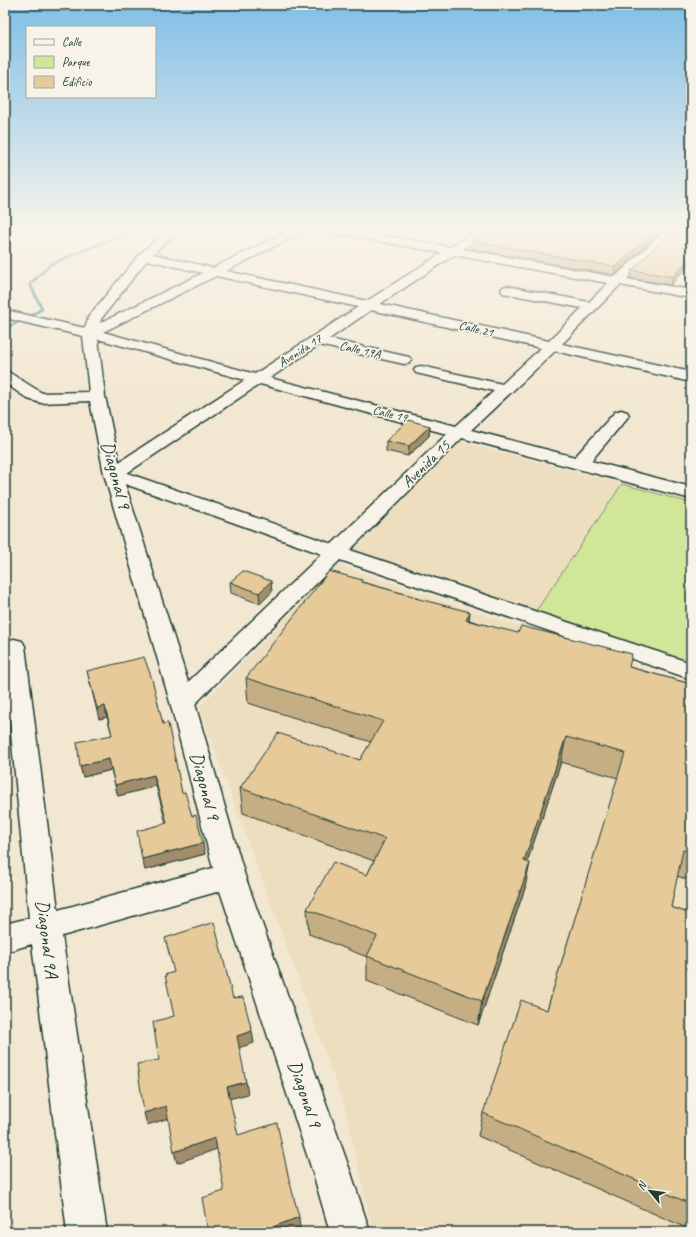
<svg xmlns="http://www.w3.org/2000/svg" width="696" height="1237" viewBox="0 0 696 1237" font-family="Caveat,sans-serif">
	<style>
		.built { fill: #eedec0 }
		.green { fill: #d2e69a; stroke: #789267 }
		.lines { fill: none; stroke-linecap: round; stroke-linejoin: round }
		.stream { stroke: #5c959f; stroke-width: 3 }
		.minor-casing { stroke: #1f3d34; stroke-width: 3 }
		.minor { fill: #f7f3e8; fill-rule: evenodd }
		.wall { fill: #c6ae84; stroke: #1f3d34 }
		.shaded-wall { fill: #a18d6c; stroke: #1f3d34 }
		.building { fill: #e6ca9a; stroke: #1f3d34 }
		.labels { text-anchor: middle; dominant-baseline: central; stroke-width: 3.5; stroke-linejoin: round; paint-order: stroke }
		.far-street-label { font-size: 13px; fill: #1f3d34; stroke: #f7f3e8 }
		.street-label { font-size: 16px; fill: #1f3d34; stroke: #f7f3e8 }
		.near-street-label { font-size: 19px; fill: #1f3d34; stroke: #f7f3e8 }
	</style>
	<rect width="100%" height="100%" fill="#f2e7d1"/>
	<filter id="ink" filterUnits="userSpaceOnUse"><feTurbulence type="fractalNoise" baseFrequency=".025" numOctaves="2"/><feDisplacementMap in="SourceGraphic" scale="8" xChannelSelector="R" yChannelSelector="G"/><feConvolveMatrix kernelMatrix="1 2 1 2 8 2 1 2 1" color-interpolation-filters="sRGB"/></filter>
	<g filter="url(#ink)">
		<!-- built -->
		<path class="built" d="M461 442 622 484 536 611 351 549Z
			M338 565 691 685V1232H373L345 1108 199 707Z"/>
		<!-- green -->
		<path class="green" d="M622 484 691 503V663L536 611Z"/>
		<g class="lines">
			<!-- stream -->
			<path class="stream" d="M33 314 42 309 30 284 51 264 136 229
				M5 329 18 322"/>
			<defs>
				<path id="minor" d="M169 229H180L153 254 213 268 293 229H306L305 231 226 271 367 301 442 253 329 232 325 231 324 229H347L450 247 479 229H491L463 249 615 277 666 229H677L627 279 691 290V298L620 285 562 344 691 372V382L555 351 471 430 575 457 615 412 621 410 627 412 629 415 627 418 591 461 691 487V499L462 438 350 550 691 663V679L340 560 195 704 245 876 351 1173 370 1232H330L313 1173 220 891 62 936 107 1232H67L32 944 5 952V924L29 918 5 671 6 641 14 639 22 641 25 646 58 910 213 868 170 702 104 474 90 401 41 403 28 399 5 383V371L10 373 42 393 89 392 83 336 5 318V310L85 328 89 316 140 254ZM454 255 608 283 589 302 507 286 503 287 501 290 503 293 582 308 549 341 380 304ZM147 260 203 273 100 323 101 319ZM216 276 358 307 255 374 103 332ZM371 310 541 348 502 384 421 366 416 367 414 370 416 373 494 391 456 426 270 378 319 345 404 364 409 363 411 360 409 357 329 339ZM98 339 245 380 119 462 105 396ZM260 384 447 434 332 544 127 473ZM125 484 322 554 188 682Z"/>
			</defs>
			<!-- minor casing -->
			<use href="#minor" class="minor-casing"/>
			<!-- minor -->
			<use href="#minor" class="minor"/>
		</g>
		<!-- wall -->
		<path class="wall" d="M490 229H658L657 235 615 275 471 249 472 241Z
			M681 229H691V232Z
			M691 233 671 285 630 278 632 270Z
			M430 426 429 436 408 456 386 451V441Z
			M230 582 272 592 260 604 231 593Z
			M362 582 416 597V598L469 620 629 667 691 684V881L677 876 671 907 691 914V1230L478 1136 483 1113 547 1010 618 778 561 762 527 862 525 888 478 1025 367 981V957L309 934 307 909 367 875 374 861 243 813 240 788 360 760 371 742 248 703 246 678Z
			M87 671 163 724 182 793 192 816 205 854 145 870 166 823 156 786 118 796 111 770 83 777 80 766 112 735 107 717 99 719Z"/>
		<!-- shaded-wall -->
		<path class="shaded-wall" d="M657 229H658L657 235 615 275 616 267Z
			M691 256V262L671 285 673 277Z
			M430 426 429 436 408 456 409 446Z
			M271 581 272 592 260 604 259 593Z
			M470 612 468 636 466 620Z
			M105 706 107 717 99 719 97 708Z
			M566 737 561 762 519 886 524 861Z
			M109 759 111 770 83 777 80 766Z
			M154 775 156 786 118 796 115 785Z
			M203 843 205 854 145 870 142 859Z
			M530 863 525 888 478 1025 482 1001Z
			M252 1031 254 1043 238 1048 237 1036Z
			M246 1082 248 1094 229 1099 227 1087Z
			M166 1106 169 1118 147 1125 144 1113Z
			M215 1138 217 1149 177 1163 174 1152Z
			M299 1217 300 1228 289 1232H260Z"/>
		<!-- building -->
		<path class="building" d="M490 229H657L616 267 472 241Z
			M673 230 691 233V256L673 277 632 270Z
			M408 420 430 426 409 446 386 441Z
			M243 571 271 581 259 593 230 582Z
			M329 571 362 580 361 582 416 597 415 598 470 612 466 620 518 633 521 626 632 654 629 667 691 684V852L683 850 671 907 691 914V1204L483 1113 521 1000 547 1010 625 753 566 737 524 861 530 863 482 1001 367 956 377 936 307 909 333 862 367 875 385 839 240 788 278 733 360 760 383 721 246 678Z
			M144 657 152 679 163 724 168 723 182 793 185 792 192 816 196 815 203 843 142 859 137 831 167 823 154 775 115 785 109 759 80 766 77 742 112 735 105 706 97 708 87 671Z
			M214 922 233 998 243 997 252 1031 237 1036 246 1082 227 1087 238 1135 277 1123 288 1175 299 1217 260 1232H208L202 1198 224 1191 215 1138 174 1152 166 1106 144 1113 137 1064 159 1060 153 1022 174 1016 165 975 174 972 165 938Z"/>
	</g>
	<!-- sky -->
	<linearGradient id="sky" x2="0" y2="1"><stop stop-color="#80bfe7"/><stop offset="0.57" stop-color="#f9f4ea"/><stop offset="1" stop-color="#f9f4ea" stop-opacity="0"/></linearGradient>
	<rect width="696" height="402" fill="url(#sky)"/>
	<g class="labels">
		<!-- far-street labels -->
		<g class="far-street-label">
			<text transform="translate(476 329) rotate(13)">Calle 21</text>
			<text transform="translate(360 350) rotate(13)">Calle 19A</text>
			<text transform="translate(300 351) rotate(-33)">Avenida 17</text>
			<text transform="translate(390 414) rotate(14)">Calle 19</text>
		</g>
		<!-- street labels -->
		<g class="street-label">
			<text transform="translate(426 464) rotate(-44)">Avenida 15</text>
		</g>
		<!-- near-street labels -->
		<g class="near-street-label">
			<text transform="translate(116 475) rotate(75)">Diagonal 9</text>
			<text transform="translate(205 786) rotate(75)">Diagonal 9</text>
			<text transform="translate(47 939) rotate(83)">Diagonal 9A</text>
			<text transform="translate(305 1094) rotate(71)">Diagonal 9</text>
		</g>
	</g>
	<!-- margin -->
	<rect width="696" height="1237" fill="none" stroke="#f7f3e8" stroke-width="20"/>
	<rect x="10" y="10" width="676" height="1217" fill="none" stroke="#1f3d34" stroke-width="1.5" filter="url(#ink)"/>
	<!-- legend -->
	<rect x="26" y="26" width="130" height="72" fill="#f7f3e8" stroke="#a1aaa0"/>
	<rect x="34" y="39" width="20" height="6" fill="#f7f3e8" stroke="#a1aaa0"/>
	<text x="62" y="46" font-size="12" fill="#1f3d34">Calle</text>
	<rect x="34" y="56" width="20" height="12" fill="#d2e69a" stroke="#a1aaa0"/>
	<text x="62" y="66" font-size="12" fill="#1f3d34">Parque</text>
	<rect x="34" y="76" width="20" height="12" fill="#e6ca9a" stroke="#a1aaa0"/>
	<text x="62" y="86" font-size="12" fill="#1f3d34">Edificio</text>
	<!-- north arrow -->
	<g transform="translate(650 1191) rotate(299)" stroke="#f7f3e8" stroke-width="3" paint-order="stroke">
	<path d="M0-3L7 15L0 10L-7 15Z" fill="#1f3d34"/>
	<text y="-6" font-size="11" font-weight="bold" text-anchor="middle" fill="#1f3d34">N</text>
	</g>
</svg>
